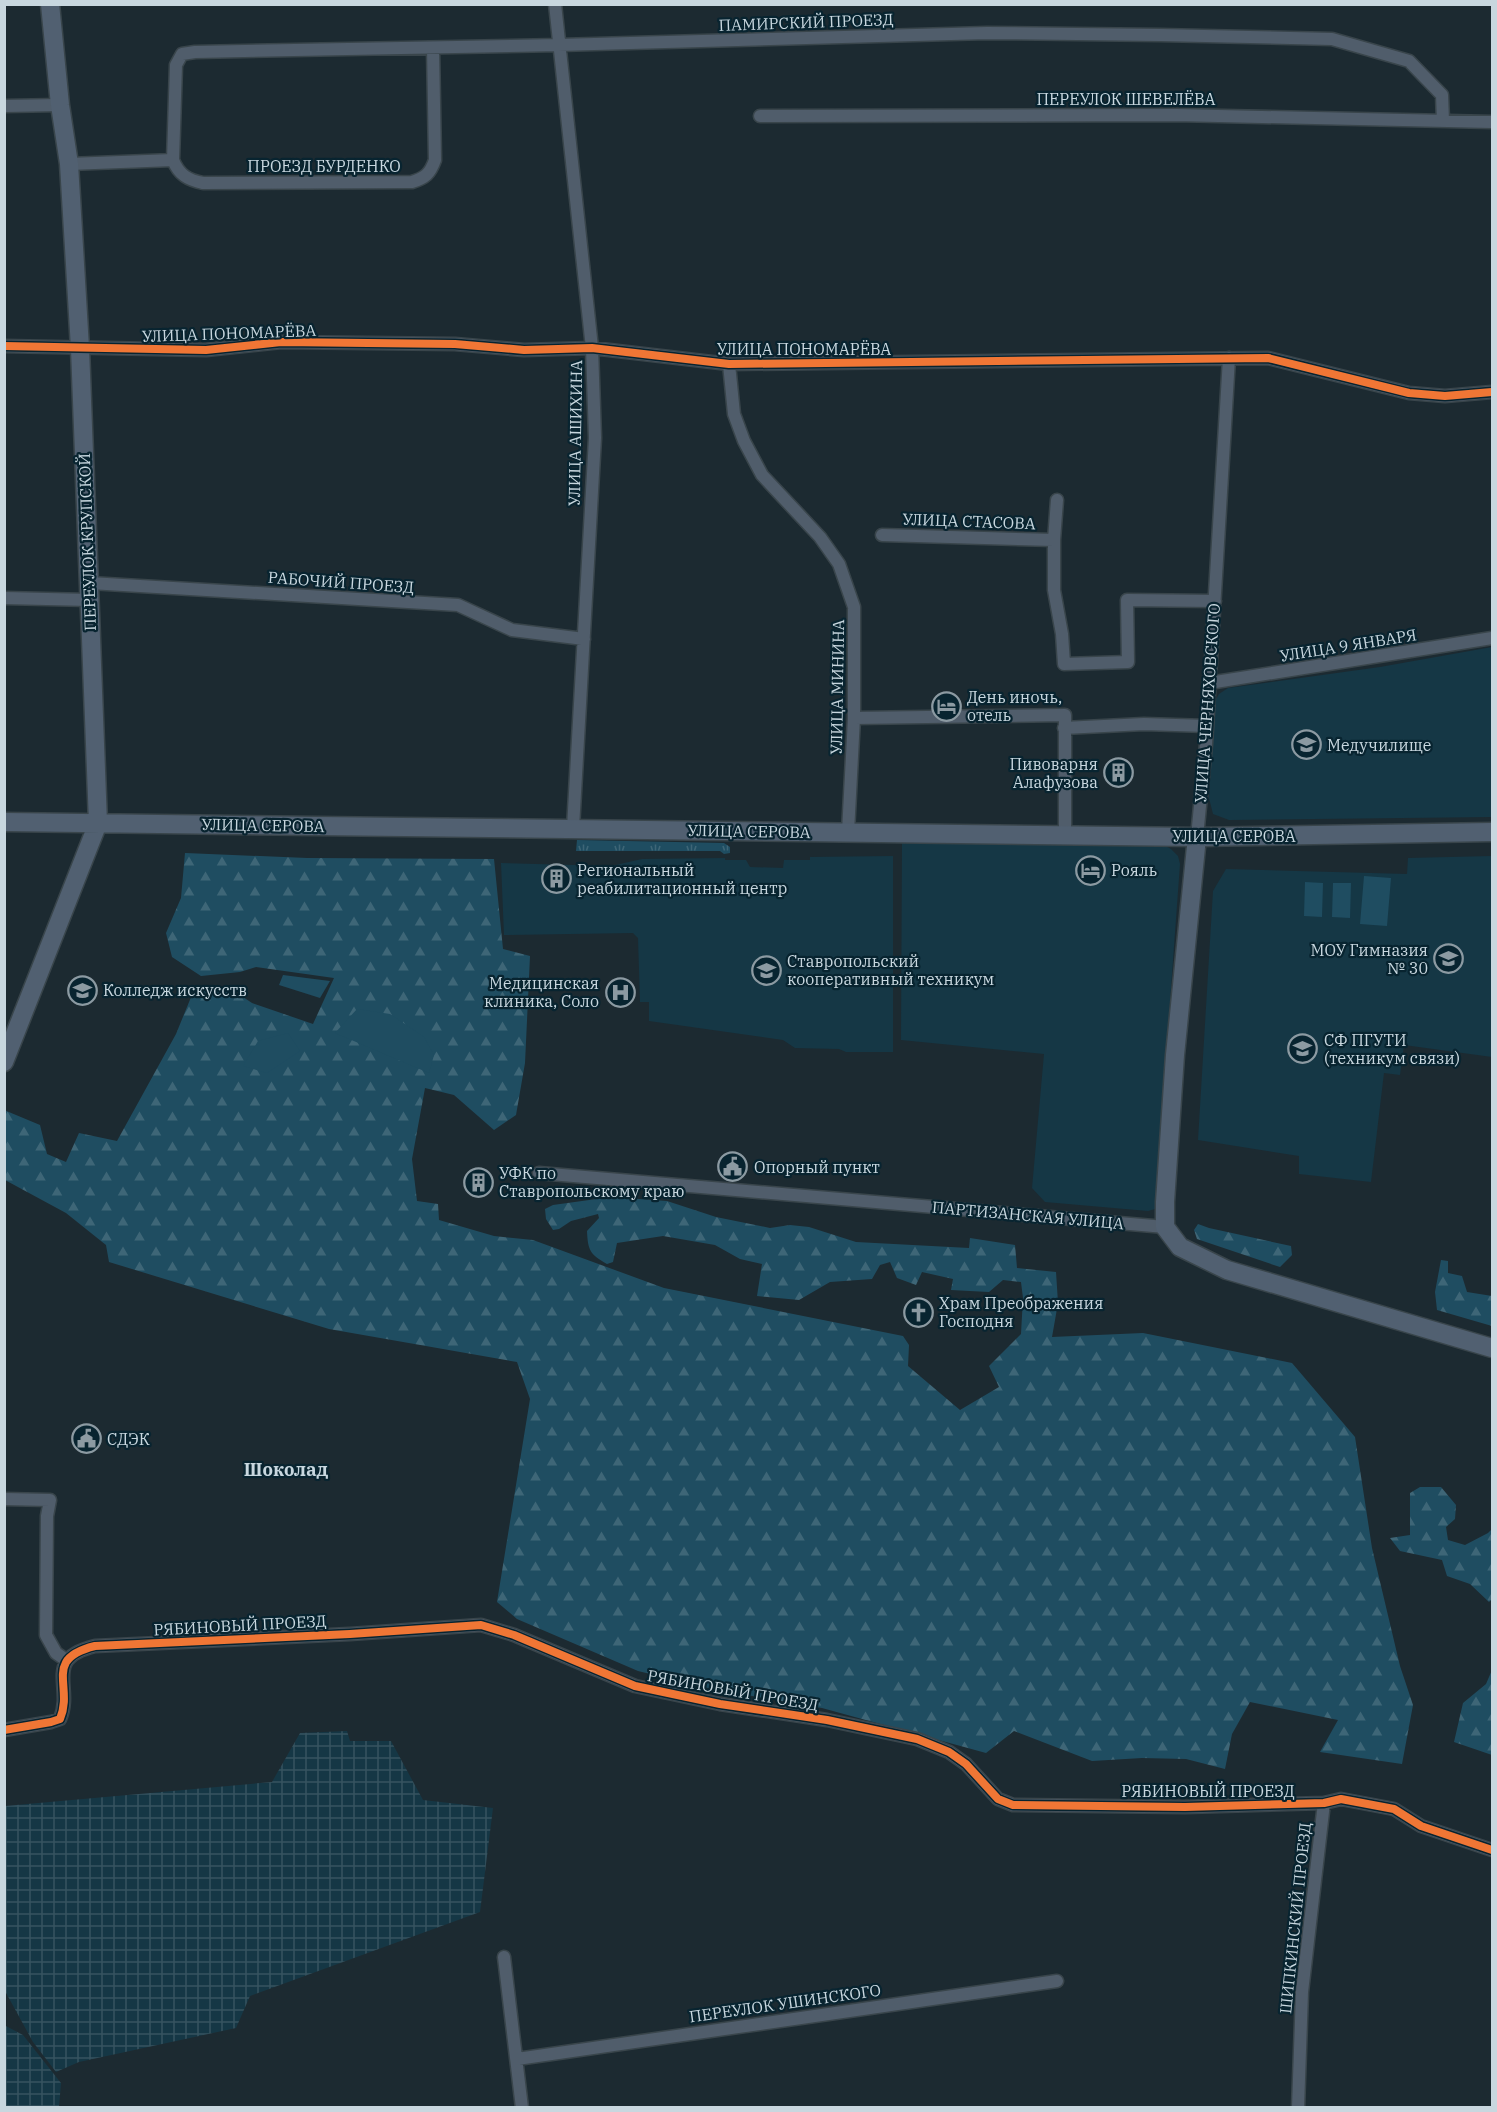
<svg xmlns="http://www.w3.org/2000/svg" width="1497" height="2112" viewBox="0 0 1497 2112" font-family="'IBM Plex Serif',serif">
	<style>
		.built { fill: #153745 }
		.industrial { fill: url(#industrial-grid) }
		.grass { fill: url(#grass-tufts) }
		.forest { fill: url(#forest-firs) }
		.park { fill: #1f4d61 }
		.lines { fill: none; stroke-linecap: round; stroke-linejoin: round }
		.street-casing { stroke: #39454b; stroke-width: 15 }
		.secondary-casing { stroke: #39454b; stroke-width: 21 }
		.street { stroke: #505d6b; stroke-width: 12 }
		.secondary { stroke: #516071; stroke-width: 18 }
		.cycleway-casing { stroke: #082430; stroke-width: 11 }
		.cycleway { stroke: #f07635; stroke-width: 8 }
		.labels { text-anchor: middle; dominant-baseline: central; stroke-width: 4.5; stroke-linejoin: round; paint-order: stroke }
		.street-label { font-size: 16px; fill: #c8d7df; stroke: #082430 }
		.poi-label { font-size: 16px; fill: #c8d7df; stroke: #082430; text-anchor: start }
		.neighbourhood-label { font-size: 18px; font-weight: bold; fill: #c8d7df; stroke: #082430 }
	</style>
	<defs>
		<pattern id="industrial-grid" width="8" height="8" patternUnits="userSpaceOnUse" patternTransform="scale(1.5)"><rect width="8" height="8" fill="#153745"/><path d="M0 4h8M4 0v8" fill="none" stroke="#36535f"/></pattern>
		<pattern id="grass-tufts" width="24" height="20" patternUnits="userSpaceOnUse" patternTransform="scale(1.5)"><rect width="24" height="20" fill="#1f4d61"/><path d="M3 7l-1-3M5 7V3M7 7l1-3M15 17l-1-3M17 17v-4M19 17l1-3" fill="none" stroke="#3e6677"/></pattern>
		<pattern id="forest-firs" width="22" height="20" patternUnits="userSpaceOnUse" patternTransform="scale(1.5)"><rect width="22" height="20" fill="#1f4d61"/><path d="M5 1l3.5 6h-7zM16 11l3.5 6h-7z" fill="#3e6677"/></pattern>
	</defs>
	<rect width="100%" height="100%" fill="#1c2a31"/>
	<!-- built -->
	<path class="built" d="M1492 647V817L1229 820 1213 814 1209 798 1215 701 1219 694 1228 688 1380 667Z
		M902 843 1162 844 1171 849 1178 856 1180 864 1155 1209 1148 1211 1045 1202 1032 1188 1044 1054 901 1040Z
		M893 856V1052H846L839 1049 795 1048 783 1040 649 1021V1002H640L638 938 633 933 504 935 501 863 611 866 642 859 725 858V860H746L750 867 783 868 784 860H810V857Z
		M1492 856V1057L1404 1045 1400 1075 1384 1073 1371 1182 1299 1174V1156L1198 1140 1213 891 1226 869 1407 874 1408 858Z"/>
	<!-- industrial -->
	<path class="industrial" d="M347 1731 350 1741H391L423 1800 493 1808 480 1912 250 1996 236 2028 79 2062 56 2072 33 2042 5 1991V1806L272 1782 300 1733Z
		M4 2025 23 2035 61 2083 59 2107H5Z"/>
	<!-- grass -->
	<path class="grass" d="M577 840 724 843 730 847V853L724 854 720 851H576Z"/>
	<!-- forest -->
	<path class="forest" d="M185 853 307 858 494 859 503 949 530 956 525 1063 516 1115 494 1130 454 1095 425 1088 412 1159 417 1201 438 1204 439 1220 494 1236 533 1240 664 1288 903 1336 909 1345 908 1366 960 1410 999 1387 989 1366 1021 1334 1023 1298 1021 1282 1003 1280 989 1292 951 1290 953 1279 922 1272 916 1285 897 1278 890 1262 880 1265 872 1279 830 1282 799 1300 757 1296 762 1264 740 1259 715 1245 663 1236 617 1243 613 1262 607 1264C590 1254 588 1251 587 1231L599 1218 598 1214 571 1221 559 1229 553 1230 546 1219 545 1209 553 1205 611 1197 667 1201 716 1217 770 1228 790 1225 809 1227 856 1242 969 1248 970 1238 1015 1245 1017 1268 1056 1272 1058 1303 1052 1337 1143 1333 1292 1363 1355 1437 1372 1548 1400 1666 1413 1705 1402 1764 1320 1752 1338 1720 1250 1702 1232 1734 1225 1769 1186 1759 1142 1758 1092 1761 1014 1731 986 1753 822 1708 712 1689 638 1671 517 1619 497 1602 530 1399 517 1362 329 1329 109 1262 106 1245 66 1213 5 1180 4 1110 40 1125 47 1154 66 1162 79 1133 117 1141 176 1034 196 985 240 995 252 1003 313 1024 334 978 256 967 240 972 201 976 172 957 166 933 181 898Z
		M1198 1224 1209 1228 1291 1246 1292 1255 1280 1267 1197 1239 1194 1230Z
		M1441 1260 1448 1261V1273L1462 1276 1467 1292 1492 1296V1326L1437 1310 1435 1292Z
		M1420 1487H1441L1456 1505 1455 1519 1446 1527 1448 1540 1465 1545 1488 1533 1492 1529V1599L1489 1602 1470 1584 1447 1576 1442 1560 1400 1551 1390 1538 1410 1535V1493Z
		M1492 1670V1755L1454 1742 1463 1703 1486 1684Z"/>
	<!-- park -->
	<path class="park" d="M1364 876 1391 878 1387 926 1360 924Z
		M1305 882 1323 883 1322 917 1304 916Z
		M1333 883H1351L1350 918 1332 917Z
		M283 975 330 981 320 998 279 985Z
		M357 1009 390 1014 424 1037 434 1055 429 1073 335 1033Z
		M288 1033 300 1051 267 1073 243 1066 258 1041Z"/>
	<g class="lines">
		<defs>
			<path id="street" d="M555 4 592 348 595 438 573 828
				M4 106 60 105
				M760 116 1176 115 1492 122
				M173 160 176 65 182 54 195 52 559 45 987 33 1160 35 1332 39 1409 61 1442 95 1443 121
				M69 164 173 160C179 175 188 180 203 183L412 182C425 178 430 174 435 160L433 48
				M4 346 206 350 281 342 455 344 524 350 592 348 729 364 1268 358 1409 393 1445 396 1492 392
				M729 364 734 414 744 441 762 475 820 537 839 564 854 607V718L848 832
				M1057 500 1054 540V590L1062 634 1064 664 1128 662 1127 600 1215 601
				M882 535 1054 540
				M90 583 458 605 512 630 584 639
				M4 598 90 600
				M1209 683 1492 638
				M854 718 1065 715V835
				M1064 728 1144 724 1207 726
				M1197 837 1206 744 1229 358
				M539 1173 1165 1227
				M4 1499 50 1500 47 1516 46 1635 56 1653 66 1660
				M4 1730 51 1722 60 1719C74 1686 42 1659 95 1646L350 1634 481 1625 514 1635 635 1686 720 1704 827 1720 917 1739 949 1752 966 1764 998 1799 1013 1805 1185 1807 1324 1803 1341 1799 1394 1809 1421 1826 1492 1850
				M504 1957 522 2108
				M517 2059 1057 1981
				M1298 2108 1302 1992 1324 1803"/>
			<path id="secondary" d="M4 822 1197 837 1492 832
				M1197 837 1175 1055 1165 1202V1227L1180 1247 1227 1270 1492 1348
				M4 1062 98 823 80 348 69 164 60 105 50 4"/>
		</defs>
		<!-- street casing -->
		<use href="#street" class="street-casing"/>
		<!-- secondary casing -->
		<use href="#secondary" class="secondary-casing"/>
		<!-- street -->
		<use href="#street" class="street"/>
		<!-- secondary -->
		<use href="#secondary" class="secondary"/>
		<defs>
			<path id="cycleway" d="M4 346 206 350 281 342 455 344 524 350 592 348 729 364 1268 358 1409 393 1445 396 1492 392
				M4 1730 51 1722 60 1719C74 1686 42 1659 95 1646L350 1634 481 1625 514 1635 635 1686 720 1704 827 1720 917 1739 949 1752 966 1764 998 1799 1013 1805 1185 1807 1324 1803 1341 1799 1394 1809 1421 1826 1492 1850"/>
		</defs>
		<!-- cycleway casing -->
		<use href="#cycleway" class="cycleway-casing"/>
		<!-- cycleway -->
		<use href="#cycleway" class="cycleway"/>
	</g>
	<!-- icons -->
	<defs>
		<symbol id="hotel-ring" viewBox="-11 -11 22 22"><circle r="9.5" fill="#082430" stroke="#8c9aa2" stroke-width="1.5"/><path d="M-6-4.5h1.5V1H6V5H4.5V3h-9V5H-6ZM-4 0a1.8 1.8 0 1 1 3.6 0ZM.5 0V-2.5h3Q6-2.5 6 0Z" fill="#8c9aa2"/></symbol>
		<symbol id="university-ring" viewBox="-11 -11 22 22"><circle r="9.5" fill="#082430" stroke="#8c9aa2" stroke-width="1.5"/><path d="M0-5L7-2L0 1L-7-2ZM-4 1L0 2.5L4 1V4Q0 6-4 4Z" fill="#8c9aa2"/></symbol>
		<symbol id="building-ring" viewBox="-11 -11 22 22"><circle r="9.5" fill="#082430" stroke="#8c9aa2" stroke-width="1.5"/><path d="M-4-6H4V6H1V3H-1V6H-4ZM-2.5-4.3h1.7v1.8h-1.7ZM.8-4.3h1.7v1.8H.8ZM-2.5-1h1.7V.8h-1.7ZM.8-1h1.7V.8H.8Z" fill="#8c9aa2"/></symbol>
		<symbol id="school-ring" viewBox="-11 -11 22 22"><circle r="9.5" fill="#082430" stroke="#8c9aa2" stroke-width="1.5"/><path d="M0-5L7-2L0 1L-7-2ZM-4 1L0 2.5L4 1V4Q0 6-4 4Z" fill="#8c9aa2"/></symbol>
		<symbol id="hospital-ring" viewBox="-11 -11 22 22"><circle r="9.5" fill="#082430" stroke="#8c9aa2" stroke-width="1.5"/><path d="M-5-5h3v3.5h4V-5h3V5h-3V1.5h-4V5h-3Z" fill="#8c9aa2"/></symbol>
		<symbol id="civic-ring" viewBox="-11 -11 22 22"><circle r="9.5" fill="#082430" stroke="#8c9aa2" stroke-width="1.5"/><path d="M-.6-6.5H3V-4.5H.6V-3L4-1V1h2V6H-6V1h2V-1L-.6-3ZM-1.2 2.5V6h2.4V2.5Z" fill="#8c9aa2"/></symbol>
		<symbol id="church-ring" viewBox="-11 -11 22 22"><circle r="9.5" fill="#082430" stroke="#8c9aa2" stroke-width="1.5"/><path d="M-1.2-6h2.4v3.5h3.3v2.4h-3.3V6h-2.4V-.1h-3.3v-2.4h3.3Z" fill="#8c9aa2"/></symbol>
	</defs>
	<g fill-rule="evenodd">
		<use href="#hotel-ring" x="930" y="690" width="33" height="33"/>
		<use href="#university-ring" x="1290" y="728" width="33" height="33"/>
		<use href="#building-ring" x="1102" y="756" width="33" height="33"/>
		<use href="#hotel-ring" x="1074" y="854" width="33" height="33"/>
		<use href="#building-ring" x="540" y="862" width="33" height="33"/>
		<use href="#school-ring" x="1432" y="942" width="33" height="33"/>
		<use href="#university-ring" x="750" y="954" width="33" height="33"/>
		<use href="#university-ring" x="66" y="974" width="33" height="33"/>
		<use href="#hospital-ring" x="604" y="976" width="33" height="33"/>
		<use href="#university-ring" x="1286" y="1032" width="33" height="33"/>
		<use href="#civic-ring" x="716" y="1150" width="33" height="33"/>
		<use href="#building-ring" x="462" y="1166" width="33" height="33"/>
		<use href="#church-ring" x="902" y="1296" width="33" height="33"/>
		<use href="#civic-ring" x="70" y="1422" width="33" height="33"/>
	</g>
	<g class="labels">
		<!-- street labels -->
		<g class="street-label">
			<text transform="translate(806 22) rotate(-2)">ПАМИРСКИЙ ПРОЕЗД</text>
			<text x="1126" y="99">ПЕРЕУЛОК ШЕВЕЛЁВА</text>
			<text x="324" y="166">ПРОЕЗД БУРДЕНКО</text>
			<text transform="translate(229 333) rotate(-2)">УЛИЦА ПОНОМАРЁВА</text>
			<text x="804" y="349">УЛИЦА ПОНОМАРЁВА</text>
			<text transform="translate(575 433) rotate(-89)">УЛИЦА АШИХИНА</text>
			<text transform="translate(969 521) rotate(2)">УЛИЦА СТАСОВА</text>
			<text transform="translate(87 542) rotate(-92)">ПЕРЕУЛОК КРУПСКОЙ</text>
			<text transform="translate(341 582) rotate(4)">РАБОЧИЙ ПРОЕЗД</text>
			<text transform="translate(1348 645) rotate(-9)">УЛИЦА 9 ЯНВАРЯ</text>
			<text transform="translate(837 687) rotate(-89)">УЛИЦА МИНИНА</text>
			<text transform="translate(1207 703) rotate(-86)">УЛИЦА ЧЕРНЯХОВСКОГО</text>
			<text transform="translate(263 825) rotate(1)">УЛИЦА СЕРОВА</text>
			<text transform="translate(749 831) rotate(1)">УЛИЦА СЕРОВА</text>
			<text x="1234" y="836">УЛИЦА СЕРОВА</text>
			<text transform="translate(1028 1215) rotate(5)">ПАРТИЗАНСКАЯ УЛИЦА</text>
			<text transform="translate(240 1625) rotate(-3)">РЯБИНОВЫЙ ПРОЕЗД</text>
			<text transform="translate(733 1690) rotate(10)">РЯБИНОВЫЙ ПРОЕЗД</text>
			<text x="1208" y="1791">РЯБИНОВЫЙ ПРОЕЗД</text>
			<text transform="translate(1295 1918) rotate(-84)">ШИПКИНСКИЙ ПРОЕЗД</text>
			<text transform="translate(785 2003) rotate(-8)">ПЕРЕУЛОК УШИНСКОГО</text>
		</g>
		<!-- poi labels -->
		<g class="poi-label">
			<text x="967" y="697">День иночь,<tspan x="967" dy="18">отель</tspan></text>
			<text x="1327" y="745">Медучилище</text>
			<text x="1098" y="764" text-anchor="end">Пивоварня<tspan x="1098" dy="18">Алафузова</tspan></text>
			<text x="577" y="870">Региональный<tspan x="577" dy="18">реабилитационный центр</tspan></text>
			<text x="1111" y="870">Рояль</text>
			<text x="1428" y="950" text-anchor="end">МОУ Гимназия<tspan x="1428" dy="18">№ 30</tspan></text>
			<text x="787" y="961">Ставропольский<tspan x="787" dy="18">кооперативный техникум</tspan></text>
			<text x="599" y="983" text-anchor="end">Медицинская<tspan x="599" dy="18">клиника, Соло</tspan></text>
			<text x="103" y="990">Колледж искусств</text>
			<text x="1324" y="1040">СФ ПГУТИ<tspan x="1324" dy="18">(техникум связи)</tspan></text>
			<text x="754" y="1167">Опорный пункт</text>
			<text x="499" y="1173">УФК по<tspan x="499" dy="18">Ставропольскому краю</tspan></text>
			<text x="939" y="1303">Храм Преображения<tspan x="939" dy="18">Господня</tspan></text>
			<text x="107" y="1439">СДЭК</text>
		</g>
		<!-- neighbourhood labels -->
		<g class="neighbourhood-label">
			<text x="286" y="1469">Шоколад</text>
		</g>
	</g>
	<!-- border -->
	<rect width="1497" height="2112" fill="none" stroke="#c8d7df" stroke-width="12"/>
</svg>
